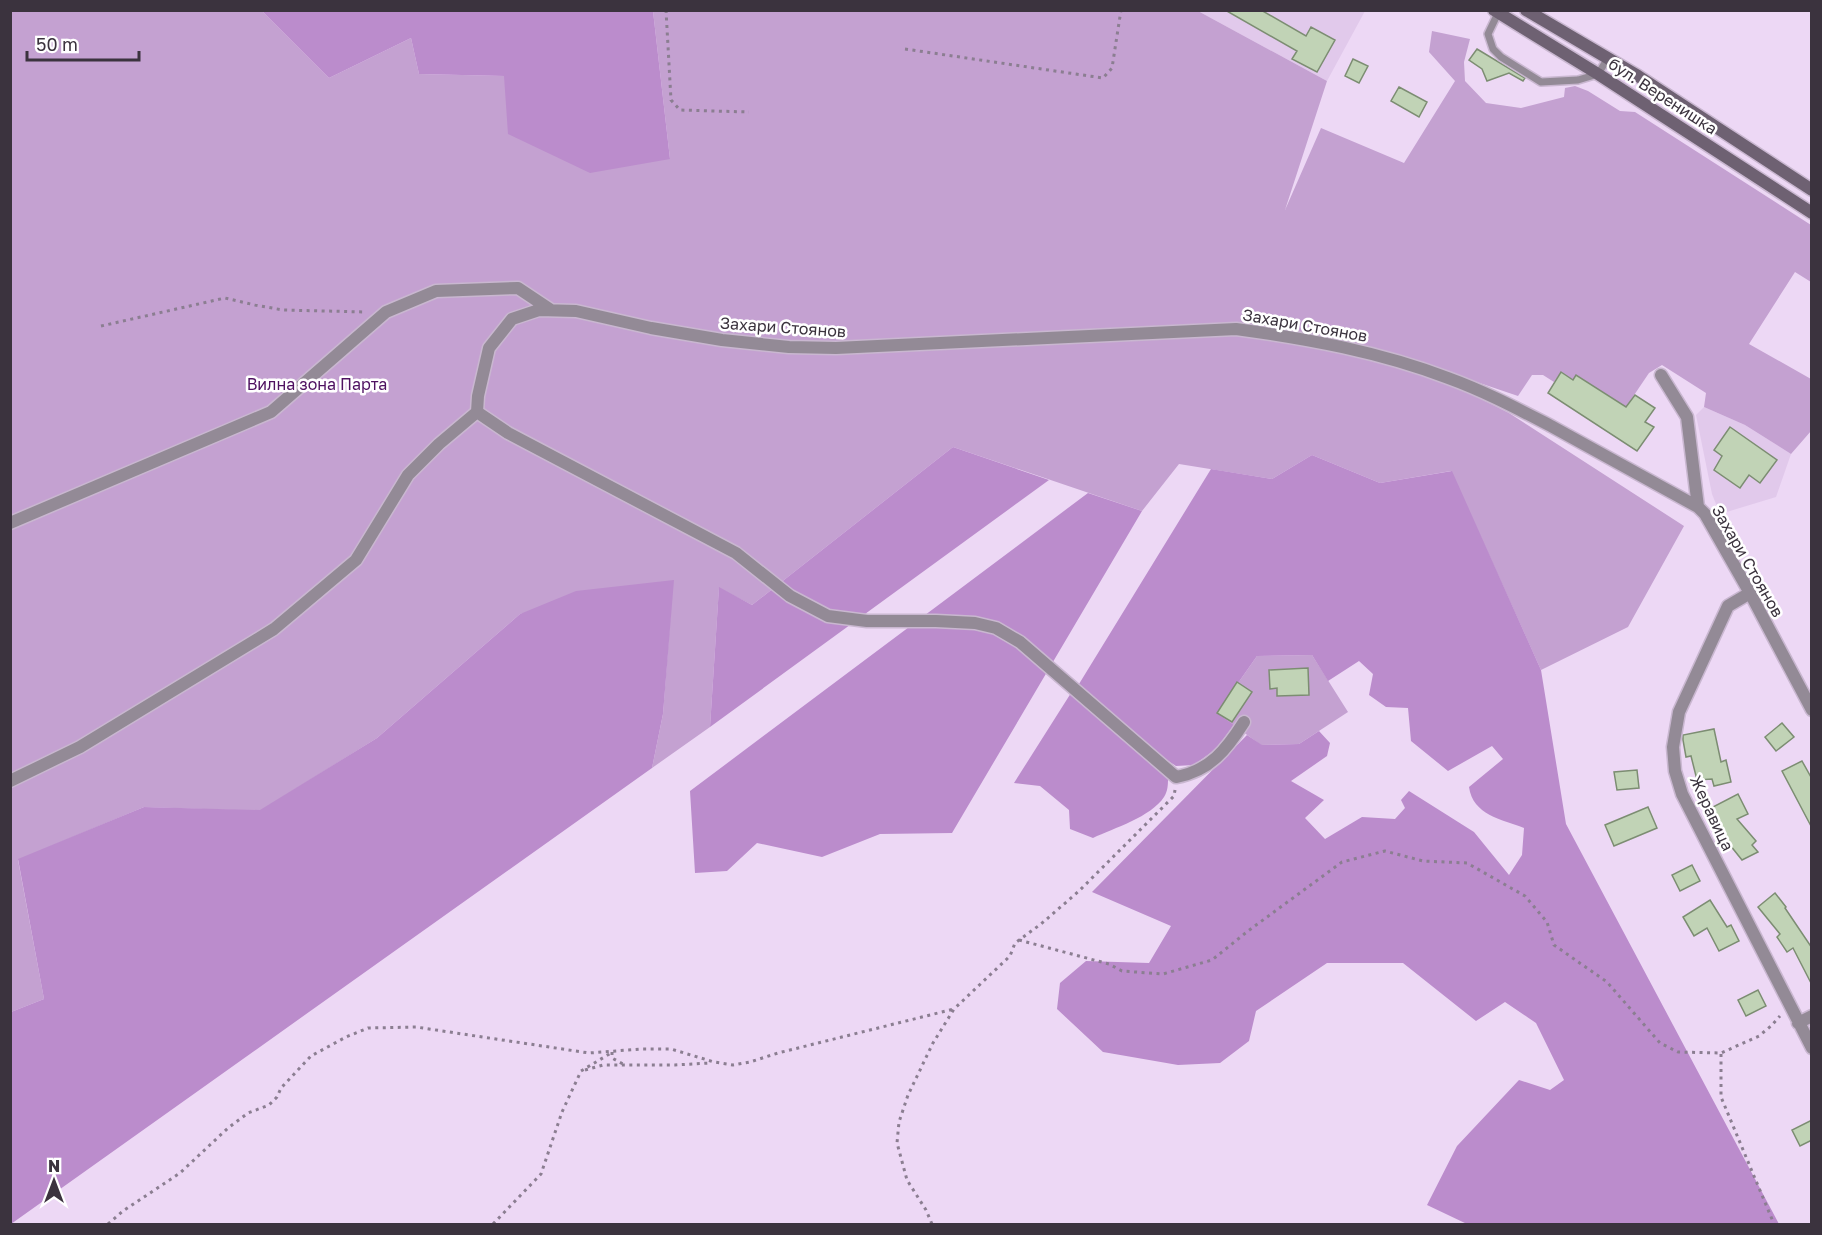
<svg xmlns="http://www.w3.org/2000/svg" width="1822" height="1235" viewBox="0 0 1822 1235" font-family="'Golos Text',sans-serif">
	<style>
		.built { fill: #e1c9eb }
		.green { fill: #c4a1d1 }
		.forest { fill: #bb8ccc }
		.building { fill: #c1d3b6; stroke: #7c8d72; stroke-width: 1.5 }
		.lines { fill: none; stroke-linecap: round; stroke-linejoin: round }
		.service-casing { stroke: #c9b7d0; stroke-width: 10 }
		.minor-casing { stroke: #c9b7d0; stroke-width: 15 }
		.secondary-casing { stroke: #c9b7d0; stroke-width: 15 }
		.path { stroke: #8b7e91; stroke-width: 3; stroke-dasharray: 3 4.5; stroke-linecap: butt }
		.service { stroke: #938a96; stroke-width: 7 }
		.minor { stroke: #938a96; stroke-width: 12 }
		.secondary { stroke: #6e6172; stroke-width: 12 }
		.labels { text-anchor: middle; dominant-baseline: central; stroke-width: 5; stroke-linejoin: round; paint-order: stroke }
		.street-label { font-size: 16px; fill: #3b333e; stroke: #fff }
		.park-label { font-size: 16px; fill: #4e1160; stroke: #fff }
	</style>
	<rect width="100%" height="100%" fill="#edd8f5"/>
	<!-- built -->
	<path class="built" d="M1198 11H1365L1327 81Z
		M1704 407 1745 425 1791 454 1776 497 1720 514 1712 494 1696 415Z"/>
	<!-- green -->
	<path class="green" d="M11 11H262L329 78 411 38 419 74 505 76 670 159 653 11H1198L1327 81 1285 210 1321 128 1404 163 1455 81 1429 52 1432 31 1470 39 1464 62 1465 81 1486 103 1521 108 1564 97 1565 88 1575 86 1588 91 1620 111 1635 112 1811 225V282L1795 272 1749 344 1811 379V431L1791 454 1745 425 1704 407 1706 393 1662 365 1649 373 1626 407 1576 375 1573 380 1561 372 1554 382 1543 375H1532L1518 396 1391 353 1509 413 1684 526 1628 627 1541 670 1451 471 1380 483 1312 455 1272 479 1179 464 1142 511 953 447 752 605 719 588 710 727 652 768 663 714 673 581 520 614 377 738 260 811 144 807 18 860 44 999 11 1012Z
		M1312 655 1348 712 1299 744 1261 745 1217 713 1257 656Z"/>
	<!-- forest -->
	<path class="forest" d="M262 11H653L670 159 590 173 508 134 504 76 419 74 411 38 329 78Z
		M953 447 1049 480 710 727 719 587 752 605Z
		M1312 455 1380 483 1452 471 1541 670 1566 824 1779 1224H1467L1427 1205 1457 1146 1519 1080 1550 1090 1564 1080 1536 1023 1505 1002 1476 1021 1403 963H1327L1256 1011 1249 1041 1220 1063 1178 1065 1103 1052 1057 1009 1060 983 1086 961 1149 963 1171 926 1092 892 1247 735 1262 745 1299 744 1319 731 1330 743 1327 756 1291 781 1324 800 1305 818 1325 839 1362 817 1395 819 1405 808 1401 800 1409 791 1474 832 1509 875 1522 855 1524 828C1501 819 1473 815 1469 787L1503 759 1492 746 1448 771 1411 741 1408 708 1386 707 1369 695 1373 674 1359 661 1328 681 1312 655 1257 656 1217 713 1234 725 1216 749 1194 765 1176 766 1159 755 1079 684 1211 469 1272 479Z
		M1088 493 1142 511 952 833 880 834 822 857 757 843 727 871 695 873 690 791Z
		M674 580 663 714 652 768 11 1224V1012L44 999 18 859 144 807 260 810 377 738 520 614 576 591Z
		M1071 693 1168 778C1168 784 1168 791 1164 797 1151 817 1114 828 1093 838L1070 829 1069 810 1040 786 1014 783Z"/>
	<!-- building -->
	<path class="building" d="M1225 10H1261L1306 36 1311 27 1335 40 1317 72 1292 59 1297 51Z
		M1477 49 1525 78 1523 81 1509 73 1487 81 1482 69 1469 60Z
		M1353 59 1368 66 1359 83 1345 76Z
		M1399 87 1427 102 1419 117 1391 101Z
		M1561 372 1573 380 1576 375 1626 407 1635 395 1655 408 1645 422 1654 427 1637 451 1548 393Z
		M1730 427 1777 460 1760 483 1749 475 1740 488 1714 470 1722 456 1714 450Z
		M1308 668 1309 695 1277 696V688L1270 689 1269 670Z
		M1237 682 1252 692 1232 722 1217 713Z
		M1782 723 1794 737 1776 751 1765 737Z
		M1714 729 1721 762 1726 760 1731 782 1714 786 1712 779 1697 780 1691 756 1686 757 1683 740V735Z
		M1802 761 1812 779V828L1782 771Z
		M1637 770 1639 788 1617 790 1614 772Z
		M1738 794 1748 814 1737 819 1756 841 1752 845 1758 852 1742 860 1722 835 1709 809Z
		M1648 807 1657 828 1614 846 1605 825Z
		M1692 865 1700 881 1680 891 1672 875Z
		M1775 893 1786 907 1785 908 1812 948V985L1793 948 1787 952 1777 937 1780 934 1758 907Z
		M1710 900 1727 927 1731 925 1739 941 1719 951 1707 928 1694 936 1683 917Z
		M1758 990 1766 1006 1746 1016 1738 1000Z
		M1812 1120V1140L1800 1146 1792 1130Z"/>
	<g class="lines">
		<defs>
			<path id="service" d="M1498 13 1488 34 1493 49 1501 57 1541 82 1578 80 1598 74 1608 58"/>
			<path id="minor" d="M1661 375 1687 417 1698 507
				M10 523 271 412 386 312 436 291 518 288 551 310
				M1750 593 1728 606 1679 712 1673 747 1675 771 1682 794 1812 1048
				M1244 722C1227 749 1210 771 1176 777L1020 642 996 628 975 623 936 621H867L828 616 790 596 736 553 508 433 477 412 478 396 489 348 512 319 539 310 576 311 651 328 722 340 789 347 836 348 1236 329C1309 339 1380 352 1448 378 1484 391 1518 409 1551 426 1600 453 1649 480 1698 507L1705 514 1750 593 1812 710
				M10 781 80 747 274 629 356 560 408 475 439 444 477 412
				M1798 1023 1812 1016"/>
			<path id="secondary" d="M1494 10 1598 74 1812 213
				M1526 10 1638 76 1812 190"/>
		</defs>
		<!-- service casing -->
		<use href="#service" class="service-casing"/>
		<!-- minor casing -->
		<use href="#minor" class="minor-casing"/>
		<!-- secondary casing -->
		<use href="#secondary" class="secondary-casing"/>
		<!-- path -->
		<path class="path" d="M666 10 671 100 680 110 749 112
			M905 49 1103 78 1112 68 1121 10
			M101 326 225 298 255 305 283 310 366 312
			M1019 940 1109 964 1122 971 1163 974 1212 960 1248 931 1342 862 1385 851 1423 861 1467 863 1525 896 1547 922 1554 945 1607 982 1660 1043 1678 1052 1721 1053 1759 1036 1771 1026 1780 1016
			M612 1052V1058L623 1064
			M1721 1054V1097L1774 1224
			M585 1070 603 1065H675L710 1063
			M108 1224 123 1211 180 1173 228 1128 248 1113 269 1105 277 1097 281 1088 311 1056 346 1037 368 1028 416 1027 589 1053 641 1049H671L714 1062 733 1065 750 1062 778 1053 954 1009
			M493 1224 541 1174 562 1112 581 1071 611 1053
			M932 1224 926 1210 907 1180 897 1143 899 1122 908 1095 933 1043 954 1009 1010 956 1015 943 1041 924 1079 891 1174 796 1175 790"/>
		<!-- service -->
		<use href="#service" class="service"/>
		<!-- minor -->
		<use href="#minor" class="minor"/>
		<!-- secondary -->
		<use href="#secondary" class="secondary"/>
	</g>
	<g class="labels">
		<!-- street labels -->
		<g class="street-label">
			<text transform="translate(1663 96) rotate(33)">бул. Веренишка</text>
			<text transform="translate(1305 325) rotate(10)">Захари Стоянов</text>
			<text transform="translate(783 327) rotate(4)">Захари Стоянов</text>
			<text transform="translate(1748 561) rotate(60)">Захари Стоянов</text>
			<text transform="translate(1712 813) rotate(65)">Жеравица</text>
		</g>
		<!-- park labels -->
		<g class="park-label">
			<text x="317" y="384">Вилна зона Парта</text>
		</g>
	</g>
	<!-- border -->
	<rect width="1822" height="1235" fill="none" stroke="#3b333e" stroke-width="24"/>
	<!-- north arrow -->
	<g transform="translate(54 1181)" stroke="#ffffff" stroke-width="4.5" paint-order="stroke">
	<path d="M0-4.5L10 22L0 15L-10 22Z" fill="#3b333e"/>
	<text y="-9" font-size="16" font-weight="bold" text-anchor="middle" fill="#3b333e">N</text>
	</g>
	<!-- scale -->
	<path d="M27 51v9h112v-9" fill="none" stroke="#3b333e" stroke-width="3"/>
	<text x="36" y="51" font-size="18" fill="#3b333e" stroke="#ffffff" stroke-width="4.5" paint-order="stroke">50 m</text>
</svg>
